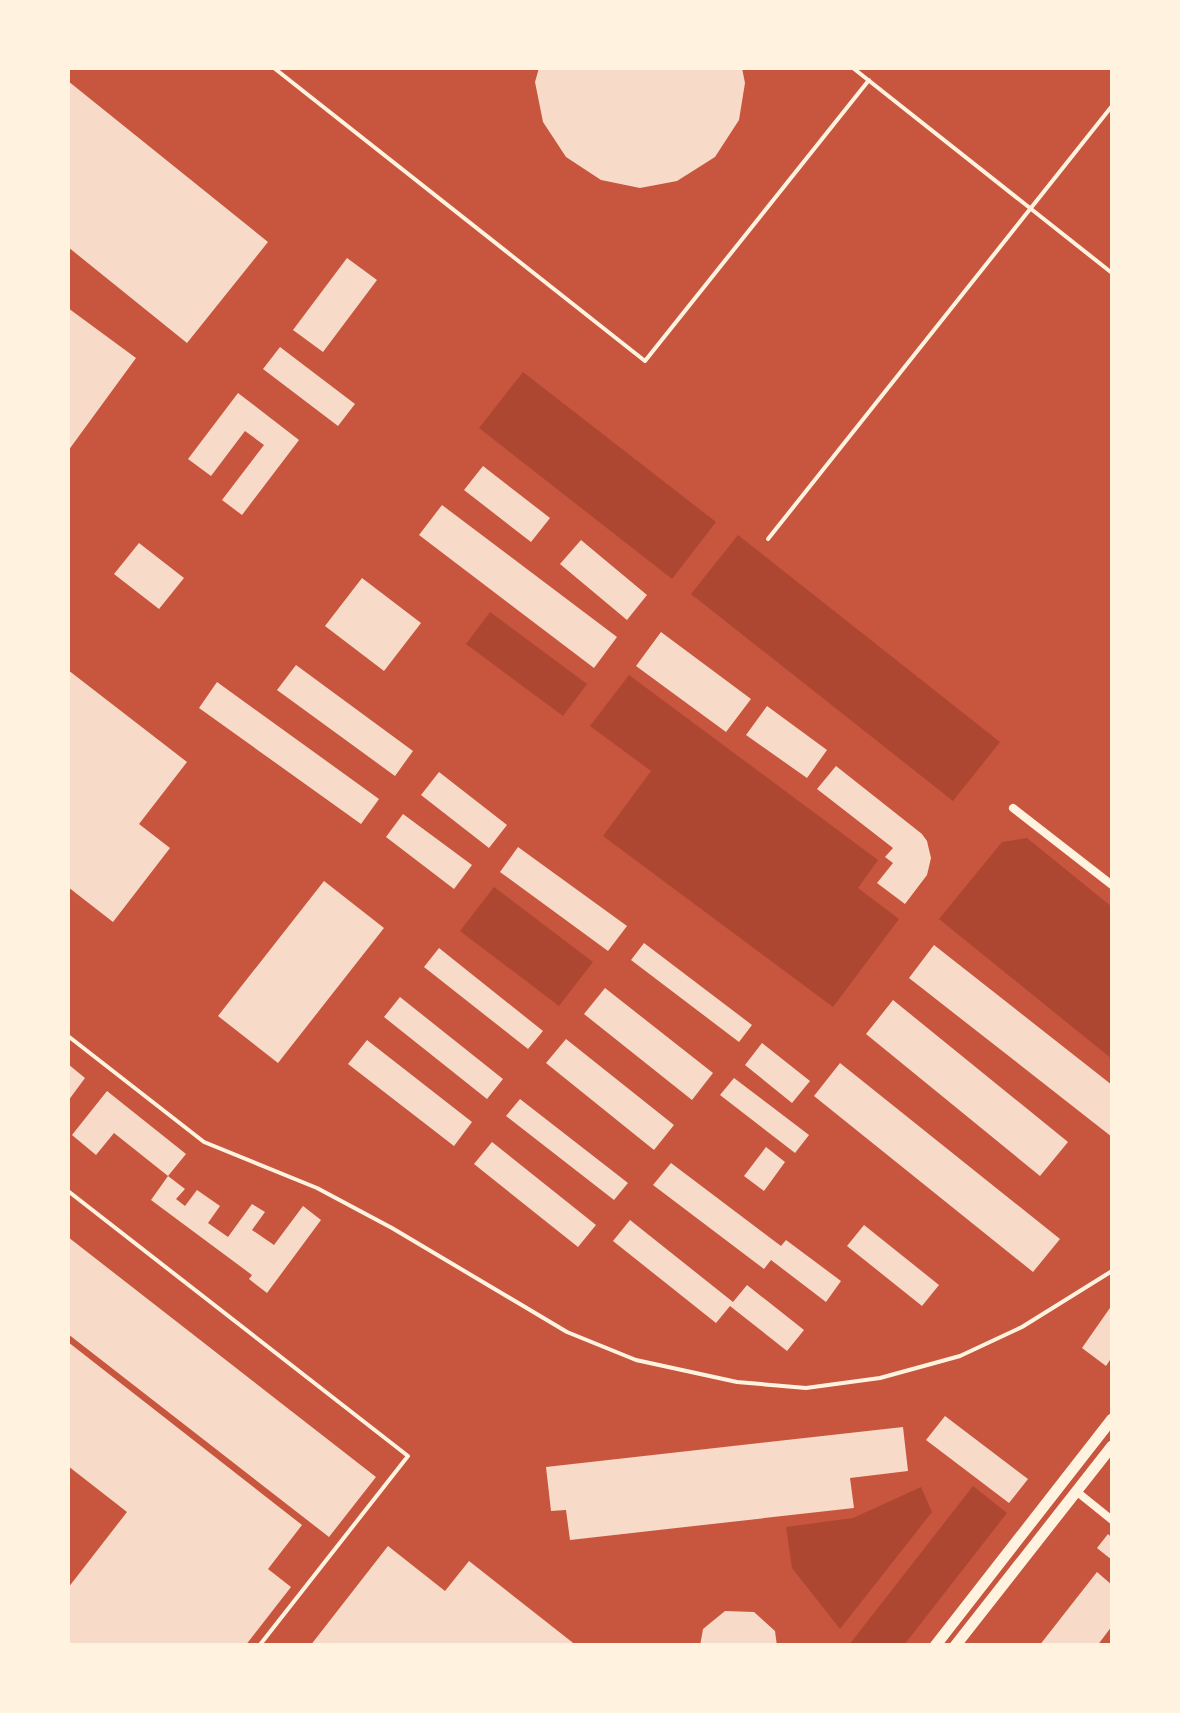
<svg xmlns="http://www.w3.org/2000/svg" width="1180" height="1713" viewBox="0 0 1180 1713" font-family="'Exo 2',sans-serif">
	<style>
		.green { fill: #ae4732 }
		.building { fill: #f7dbc8 }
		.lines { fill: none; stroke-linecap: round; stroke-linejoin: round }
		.service { stroke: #fff3e0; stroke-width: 4 }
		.minor { stroke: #fff3e0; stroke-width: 8 }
		.primary { stroke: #fff3e0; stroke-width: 11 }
	</style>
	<rect width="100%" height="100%" fill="#c8553d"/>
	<!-- green -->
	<path class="green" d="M523 372 716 522 672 579 479 428Z
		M738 535 1000 742 953 801 691 594Z
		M490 612 587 684 563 716 466 644Z
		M629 675 878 860 858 888 899 919 833 1007 603 836 651 771 590 726Z
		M1027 838 1112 907V1059L939 919 1002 842Z
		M494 887 593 962 559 1006 460 931Z
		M973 1486 1007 1513 904 1645H849Z
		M921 1487 932 1512 840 1629 792 1568 786 1527 853 1518Z"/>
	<!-- building -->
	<path class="building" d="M539 68H742L745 83 739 120 715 157 677 181 640 188 601 180 566 157 543 122 535 82Z
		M68 81 268 242 187 343 68 247Z
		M347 258 377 280 323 352 293 330Z
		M68 308 136 358 68 451Z
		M280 347 355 404 338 426 263 369Z
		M238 393 299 440 242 515 222 500 264 445 245 431 211 476 188 459Z
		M483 466 550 518 531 542 464 490Z
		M442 505 617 637 594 668 419 535Z
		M581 540 647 595 627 620 560 564Z
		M139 543 184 578 159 609 114 574Z
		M362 578 421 623 384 671 325 626Z
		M661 632 751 699 726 732 636 666Z
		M296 665 413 751 395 776 277 690Z
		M68 670 187 762 139 824 170 848 113 922 68 887Z
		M217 682 379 799 361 824 199 708Z
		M767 706 827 750 807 778 746 735Z
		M836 766 922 834 927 841 931 858 927 875 905 904 877 883 893 863 885 857 893 848 817 789Z
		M439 772 507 825 489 848 421 795Z
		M403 814 472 865 454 889 386 837Z
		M518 847 627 926 608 951 500 872Z
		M324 881 384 928 278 1063 218 1016Z
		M644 943 752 1025 739 1042 631 960Z
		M934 945 1112 1085V1137L909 978Z
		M439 948 543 1031 528 1049 424 967Z
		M605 988 713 1073 692 1100 584 1014Z
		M400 997 503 1079 487 1099 384 1017Z
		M893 1000 1068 1142 1040 1176 866 1034Z
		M566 1039 674 1125 654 1150 546 1063Z
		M367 1040 472 1122 454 1146 348 1064Z
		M762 1043 810 1081 792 1103 745 1065Z
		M840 1063 1060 1239 1033 1272 814 1096Z
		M68 1064 85 1078 68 1101Z
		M734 1078 809 1135 795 1153 720 1095Z
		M107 1091 186 1154 168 1176 114 1133 96 1155 72 1135Z
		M520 1099 628 1183 614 1200 506 1116Z
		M492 1142 596 1225 578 1247 474 1164Z
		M766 1147 785 1162 764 1191 744 1176Z
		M671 1163 781 1246 786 1240 841 1281 826 1302 771 1260 764 1269 653 1185Z
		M168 1176 185 1189 176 1199 185 1206 197 1190 220 1206 208 1223 228 1237 252 1204 265 1212 252 1230 274 1245 303 1206 321 1220 267 1293 249 1279 252 1275 151 1200Z
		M630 1220 733 1302 747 1285 804 1330 787 1351 730 1306 716 1323 613 1241Z
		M864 1225 939 1285 922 1306 847 1246Z
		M68 1237 376 1477 329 1537 68 1334Z
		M1112 1305V1357L1106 1366 1082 1348Z
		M68 1342 302 1525 268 1569 291 1587 245 1646H68V1588L127 1512 68 1466Z
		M945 1416 1028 1479 1009 1503 926 1440Z
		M903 1427 908 1471 850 1478 854 1508 570 1540 566 1510 551 1511 546 1467Z
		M1108 1534 1112 1538V1560L1097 1548Z
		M388 1546 445 1591 469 1561 577 1646H310Z
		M1097 1572 1112 1585V1626L1097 1646H1039Z
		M725 1611 754 1612 775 1631 777 1646H700L703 1629Z"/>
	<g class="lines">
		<!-- service -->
		<path class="service" d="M274 68 645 361 869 80
			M853 68 1112 273
			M768 539 1112 106
			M68 1036 204 1142 317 1188 392 1228 567 1332 636 1360 737 1382 806 1388 880 1378 960 1356 1022 1327 1112 1271
			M68 1191 408 1456 259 1646"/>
		<!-- minor -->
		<path class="minor" d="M1013 808 1112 885
			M1076 1491 1112 1520"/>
		<!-- primary -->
		<path class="primary" d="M935 1646 1112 1419
			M955 1646 1112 1446"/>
	</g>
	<!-- border -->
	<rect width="1180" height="1713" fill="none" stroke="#fff3e0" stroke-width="140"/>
</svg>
